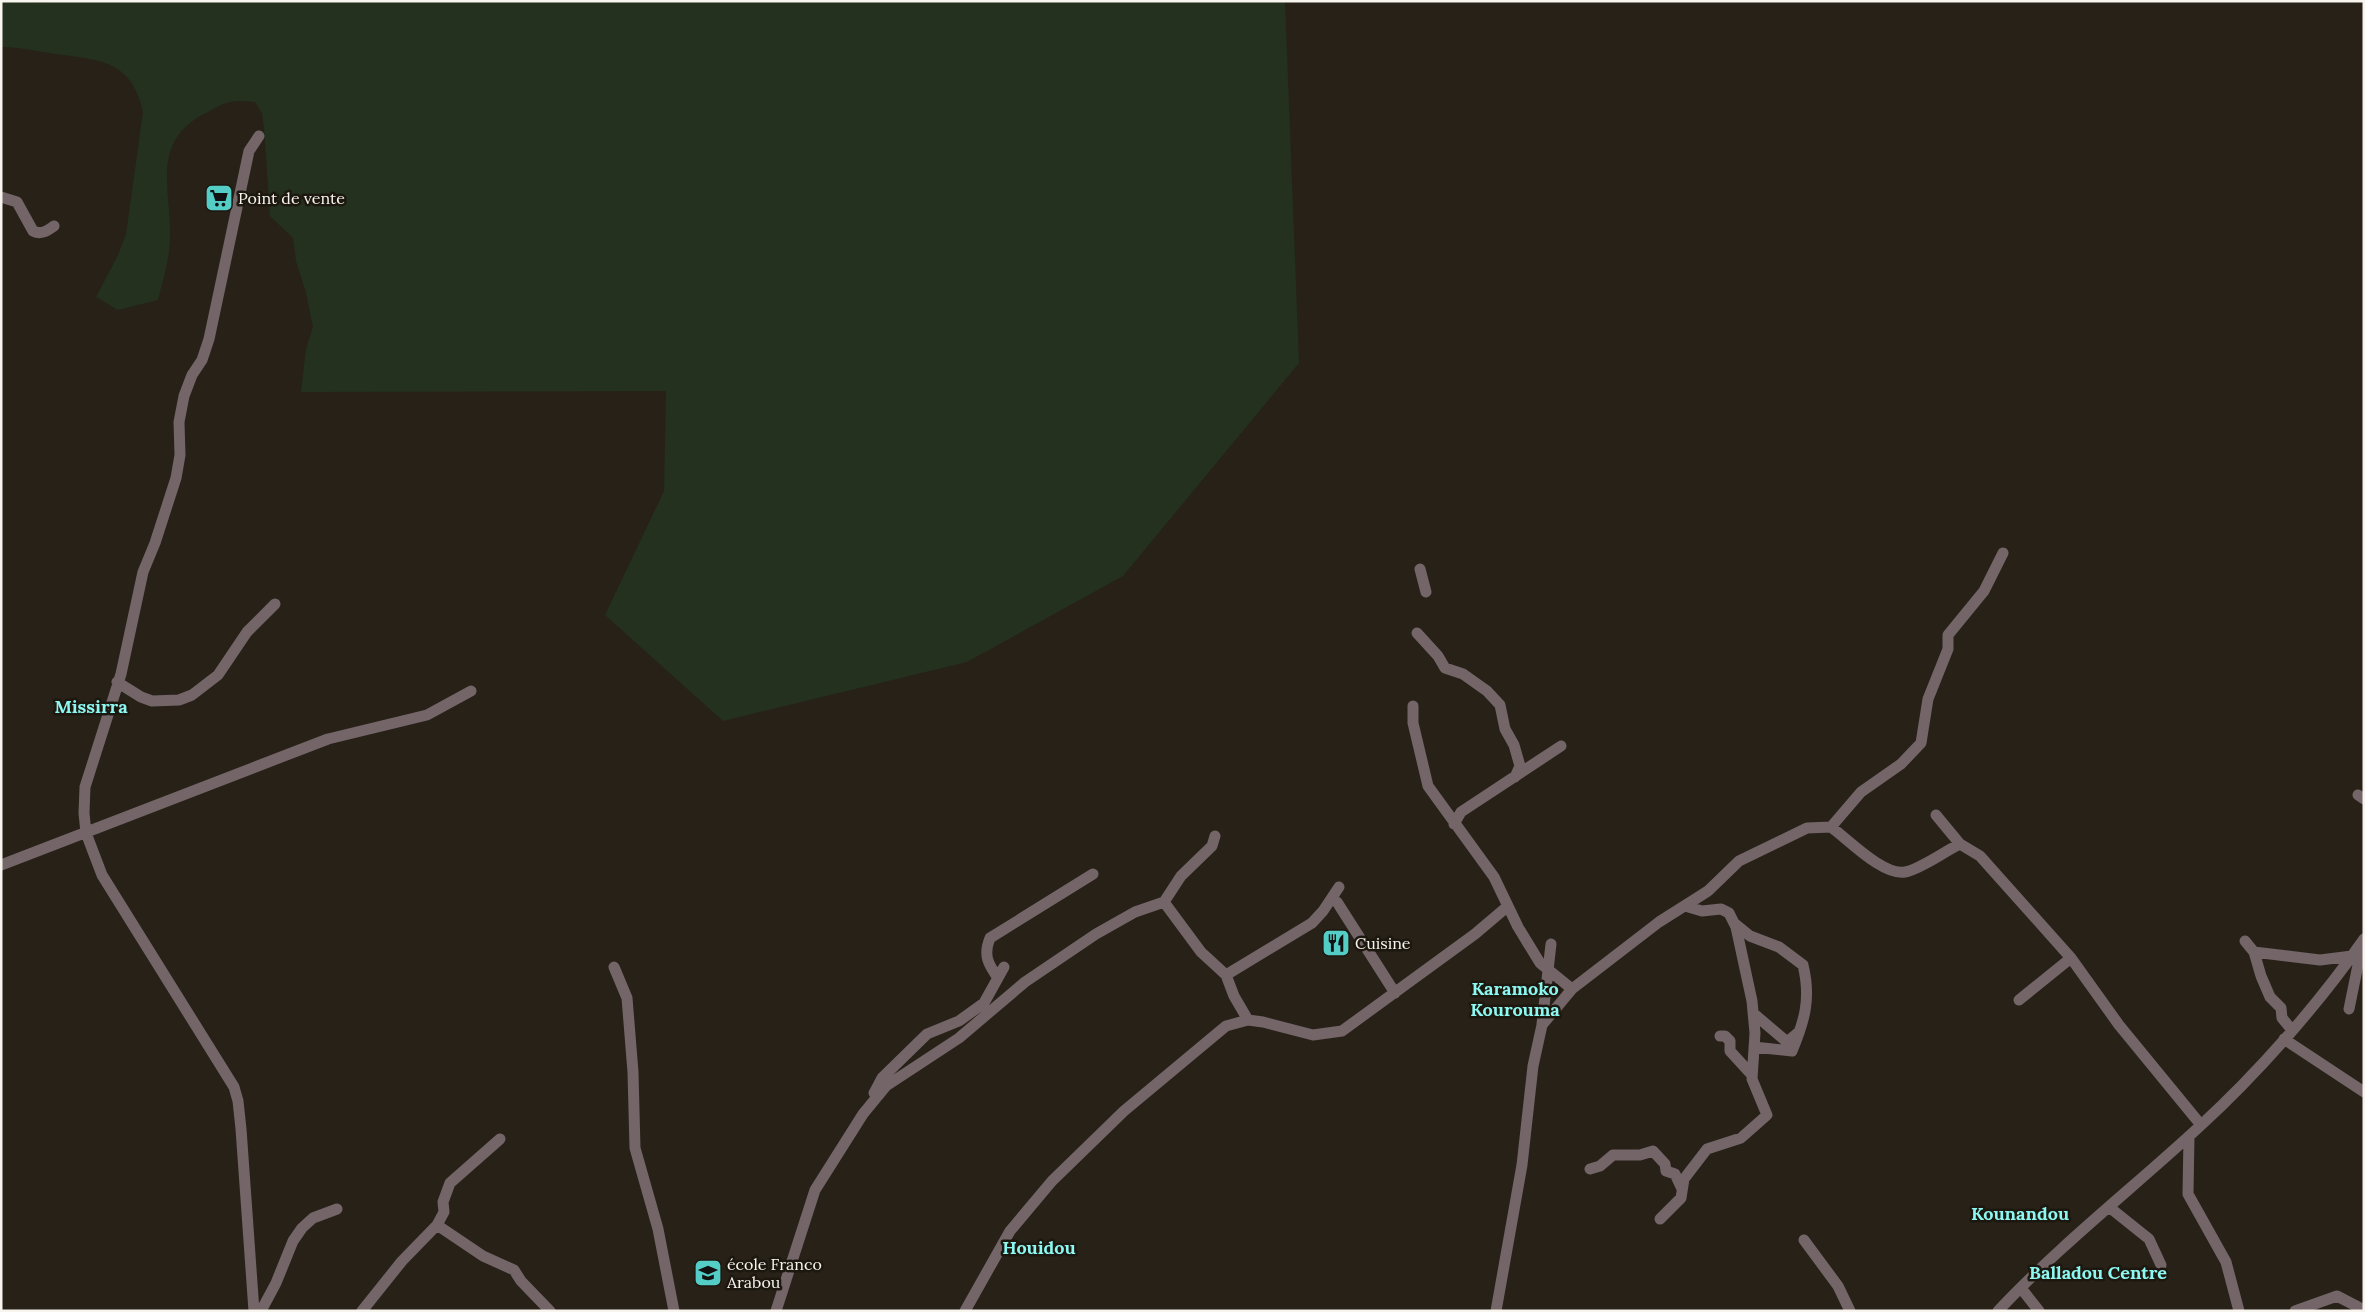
<svg xmlns="http://www.w3.org/2000/svg" width="2365" height="1312" viewBox="0 0 2365 1312" font-family="Lora,serif">
	<style>
		.green { fill: #24311f }
		.lines { fill: none; stroke-linecap: round; stroke-linejoin: round }
		.street { stroke: #746568; stroke-width: 11 }
		.labels { text-anchor: middle; dominant-baseline: central; stroke-width: 5; stroke-linejoin: round; paint-order: stroke }
		.poi-label { font-size: 16px; fill: #f8f4ee; stroke: #1d180f; text-anchor: start }
		.neighbourhood-label { font-size: 18px; font-weight: bold; fill: #8df8f1; stroke: #1d180f }
	</style>
	<rect width="100%" height="100%" fill="#272118"/>
	<!-- green -->
	<path class="green" d="M1 1 45 3 47 1H1285L1299 363 1123 576 967 662 723 721 605 615 664 491 666 391 301 392 306 349 313 327 306 293 296 261 293 238 270 216 264 128 262 113 255 102C229 99 226 102 204 114 145 145 176 199 169 251 167 267 162 284 158 300L118 310 96 297 118 255 126 234 143 112C132 60 100 60 55 54 38 51 19 47 1 47Z"/>
	<g class="lines">
		<!-- street -->
		<path class="street" d="M1 197 17 202 33 231C41 235 47 231 54 226
			M1420 569 1426 592
			M1417 633 1438 656 1445 668 1463 674 1487 691 1500 705 1505 729 1514 745 1520 766 1515 777
			M117 682 141 697 152 701 179 700 192 695 218 675 247 632 275 604
			M1413 706V723L1428 786 1494 877 1518 927 1540 963 1572 989
			M2358 795 2364 799
			M1936 815 1960 844 1980 856 2071 958 2119 1025 2201 1125
			M1454 824 1461 812 1561 746
			M1831 827 1861 792 1901 764 1921 743 1928 699 1948 649V635L1984 591 2003 553
			M1 865 328 739 427 715 471 691
			M1164 902 1201 952 1226 975 1234 996 1248 1020
			M1337 902 1395 993
			M1734 923 1750 936 1779 947 1803 965C1811 998 1805 1020 1792 1051L1754 1047
			M2245 941 2254 952 2261 976 2270 997 2281 1008 2282 1018 2292 1030
			M2254 952 2320 960 2352 956
			M614 967 627 998 633 1072 635 1148 658 1229 674 1311
			M1226 975 1312 923 1323 911 1339 887
			M998 978C988 964 983 955 990 938L1093 874
			M2019 1000 2071 958
			M2349 1009 2359 960V947
			M1753 1013 1787 1042 1799 1032
			M1542 1024 1551 944
			M1720 1036H1725L1730 1041V1051L1752 1075
			M2284 1039 2364 1092
			M874 1093 882 1078 927 1034 959 1021 984 1003 1004 967
			M2189 1136 2188 1194 2226 1262 2239 1311
			M1590 1169 1600 1166 1613 1155H1640L1653 1151 1665 1164 1666 1171 1675 1174 1682 1189
			M2109 1207 2149 1239 2161 1265
			M1660 1219 1681 1198 1684 1179 1707 1149 1741 1138 1767 1115 1752 1079 1755 1033 1752 1001 1736 927 1729 913 1721 909 1702 911 1685 906
			M437 1225 483 1256 514 1270 521 1281 550 1311
			M1804 1240 1838 1286 1850 1311
			M2021 1288 2039 1311
			M254 1311 241 1129 238 1101 234 1087 102 875 86 833 84 813 85 787 121 674 143 572 155 543 176 478 180 455 179 422 184 396 192 375 202 360 209 339 249 151 259 136
			M261 1311 276 1283 293 1241 302 1228 313 1218 337 1209
			M362 1311 402 1261 437 1225 444 1212 443 1202 450 1183 500 1139
			M776 1311 815 1190 863 1114 886 1086 959 1038 1025 982 1096 934 1135 912 1164 902 1181 876 1212 846 1215 836
			M965 1311 1010 1231 1052 1181 1124 1111 1226 1026 1248 1020 1263 1022 1313 1035 1342 1031 1475 934 1508 906
			M1496 1311 1522 1165 1533 1066 1542 1025 1572 989 1659 922 1708 891 1739 861 1807 828 1831 827C1849 840 1883 876 1905 872 1921 869 1945 851 1960 844
			M1998 1311C2060 1245 2133 1188 2199 1127 2257 1074 2319 1004 2364 939
			M2295 1311 2337 1296 2364 1310"/>
	</g>
	<!-- icons -->
	<defs>
		<symbol id="supermarket-square" viewBox="-11 -11 22 22"><rect x="-9" y="-9" width="18" height="18" rx="4" fill="#54cdc7" stroke="#1d180f"/><path d="M-6-5.5h2.5l.6 2H6L4.5 2H-2.5L-4.4-4H-6ZM-1.5 3.2a1.3 1.3 0 1 0 .1 0ZM3 3.2a1.3 1.3 0 1 0 .1 0Z" fill="#111"/></symbol>
		<symbol id="restaurant-square" viewBox="-11 -11 22 22"><rect x="-9" y="-9" width="18" height="18" rx="4" fill="#54cdc7" stroke="#1d180f"/><path d="M-5-6h1v4h1v-4h1v4h1v-4h1v5L-1.5 .5V6h-2V.5L-5-1ZM5-6V6H3V1.5H1.5Q1.5-4 5-6Z" fill="#111"/></symbol>
		<symbol id="school-square" viewBox="-11 -11 22 22"><rect x="-9" y="-9" width="18" height="18" rx="4" fill="#54cdc7" stroke="#1d180f"/><path d="M0-5L7-2L0 1L-7-2ZM-4 1L0 2.5L4 1V4Q0 6-4 4Z" fill="#111"/></symbol>
	</defs>
	<g fill-rule="evenodd">
		<use href="#supermarket-square" x="203" y="182" width="32" height="32"/>
		<use href="#restaurant-square" x="1320" y="927" width="32" height="32"/>
		<use href="#school-square" x="692" y="1257" width="32" height="32"/>
	</g>
	<g class="labels">
		<!-- poi labels -->
		<g class="poi-label">
			<text x="238" y="198">Point de vente</text>
			<text x="1355" y="943">Cuisine</text>
			<text x="727" y="1264">école Franco<tspan x="727" dy="18">Arabou</tspan></text>
		</g>
		<!-- neighbourhood labels -->
		<g class="neighbourhood-label">
			<text x="91" y="706">Missirra</text>
			<text x="1515" y="988">Karamoko<tspan x="1515" dy="21">Kourouma</tspan></text>
			<text x="2020" y="1213">Kounandou</text>
			<text x="1039" y="1247">Houidou</text>
			<text x="2098" y="1272">Balladou Centre</text>
		</g>
	</g>
	<!-- border -->
	<rect width="2365" height="1312" fill="none" stroke="#f8f4ee" stroke-width="5"/>
</svg>
